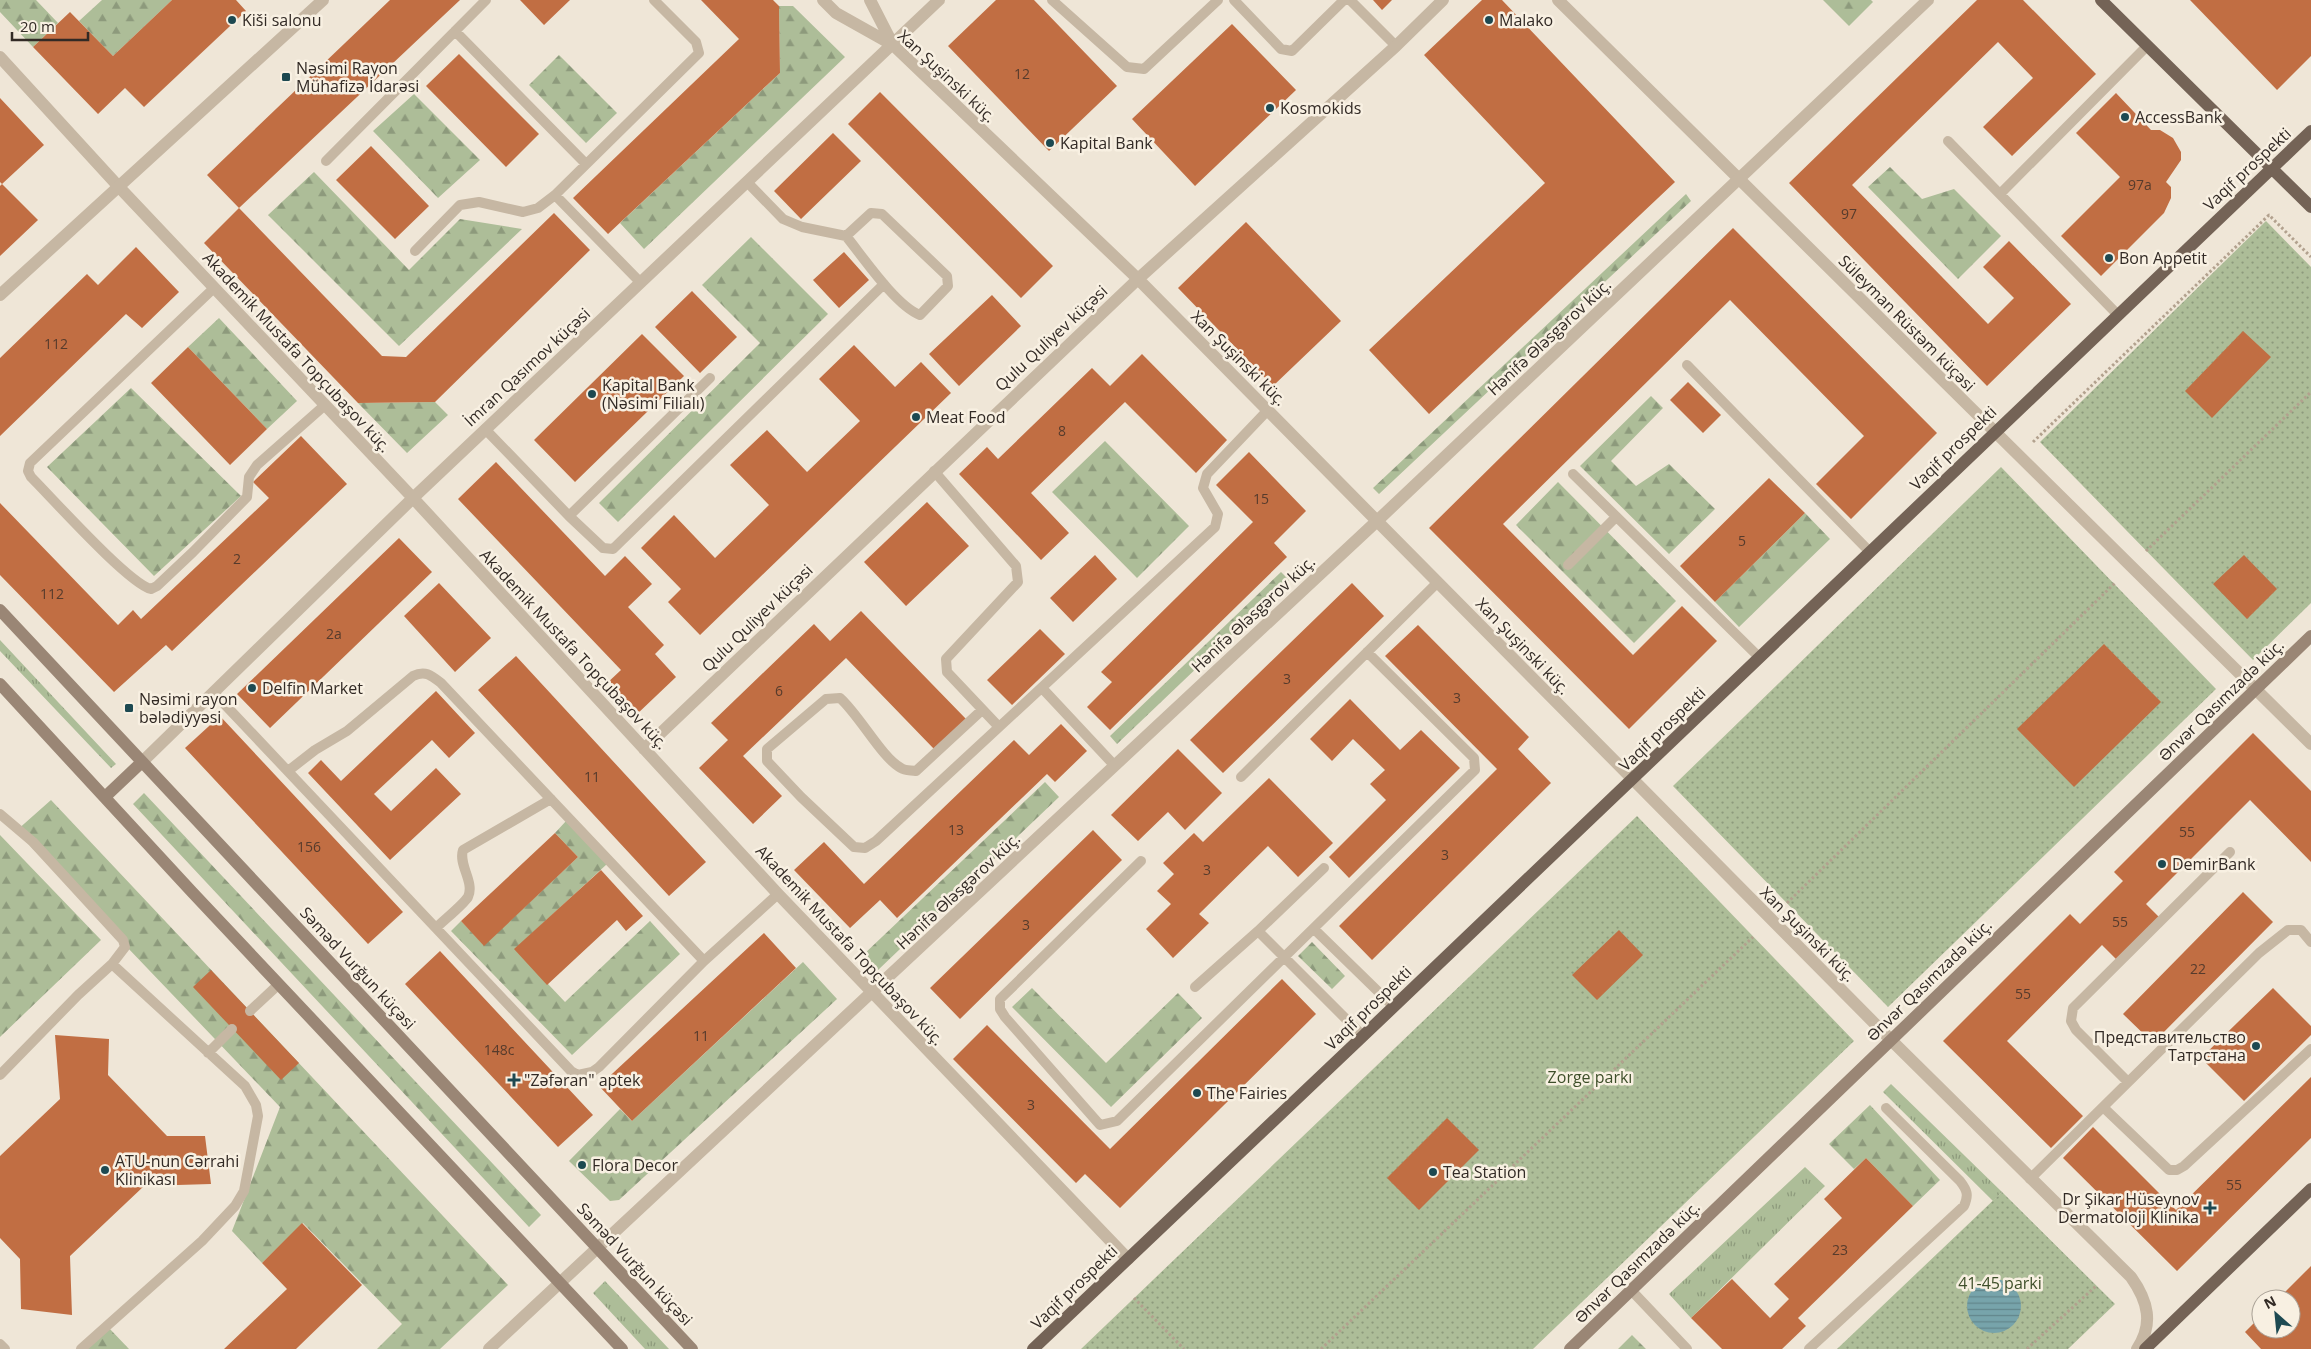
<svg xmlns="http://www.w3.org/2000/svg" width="2311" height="1349" viewBox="0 0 2311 1349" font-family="'Open Sans',sans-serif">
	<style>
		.grass { fill: url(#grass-tufts) }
		.forest { fill: url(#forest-firs) }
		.park { fill: url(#park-dots) }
		.water { fill: url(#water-rules) }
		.building { fill: #c16e43 }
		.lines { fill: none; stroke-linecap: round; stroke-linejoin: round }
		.path { stroke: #b2a18e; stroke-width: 3; stroke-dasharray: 2.5 2.5; stroke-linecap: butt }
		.service { stroke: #c6b7a3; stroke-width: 10 }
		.minor { stroke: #c6b7a3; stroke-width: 12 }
		.tertiary { stroke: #c6b7a3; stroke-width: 12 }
		.secondary { stroke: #9a8675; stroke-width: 12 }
		.primary { stroke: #746356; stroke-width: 12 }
		.poi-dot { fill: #1d4951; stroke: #f8f0e2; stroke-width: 2 }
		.labels { text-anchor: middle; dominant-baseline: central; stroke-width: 5; stroke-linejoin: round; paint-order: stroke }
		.number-label { font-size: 14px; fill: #563b2c }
		.poi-label { font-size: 16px; fill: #322a25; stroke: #f8f0e2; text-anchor: start }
		.street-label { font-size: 16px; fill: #322a25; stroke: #f8f0e2 }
		.park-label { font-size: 16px; fill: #3e4f2a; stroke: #f8f0e2 }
	</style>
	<defs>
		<pattern id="grass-tufts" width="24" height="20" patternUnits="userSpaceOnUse" patternTransform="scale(1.25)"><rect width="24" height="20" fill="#adbd98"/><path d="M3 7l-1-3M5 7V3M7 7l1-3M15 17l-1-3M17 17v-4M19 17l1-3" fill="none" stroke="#8d9a7c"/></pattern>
		<pattern id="forest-firs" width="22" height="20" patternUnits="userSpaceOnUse" patternTransform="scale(1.25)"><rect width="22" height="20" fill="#adbd98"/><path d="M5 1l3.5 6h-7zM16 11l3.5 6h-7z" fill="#8d9a7c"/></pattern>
		<pattern id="park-dots" width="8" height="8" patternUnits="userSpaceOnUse" patternTransform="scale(1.25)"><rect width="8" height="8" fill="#adbd98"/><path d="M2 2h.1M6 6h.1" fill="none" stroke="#8d9a7c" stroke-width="1.8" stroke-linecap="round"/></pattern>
		<pattern id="water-rules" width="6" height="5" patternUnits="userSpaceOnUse" patternTransform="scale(1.25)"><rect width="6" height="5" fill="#77a4ab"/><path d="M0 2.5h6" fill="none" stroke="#62868b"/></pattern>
	</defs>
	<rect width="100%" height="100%" fill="#efe6d7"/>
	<!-- grass -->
	<path class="grass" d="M0 640 116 764 111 768 0 651Z
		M1891 1084 2002 1192 1993 1201 1883 1092Z
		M1805 1167 1825 1186 1691 1318 1669 1294Z
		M605 1281 669 1349H645L593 1293Z"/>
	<!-- forest -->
	<path class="forest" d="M0 0H36L58 23 33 47 0 12Z
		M102 0H172L113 56 79 21Z
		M1823 0H1871L1873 2 1849 26Z
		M779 6H793L845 57 644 249 620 223 780 73Z
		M559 55 617 113 586 143 529 85Z
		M414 94 480 160 438 198 373 131Z
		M1890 167 1922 199 1954 189 2001 236 1958 279 1868 187Z
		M314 172 409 270 460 219 522 229 399 346 268 215Z
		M1686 194 1691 201 1379 494 1373 488Z
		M751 237 828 314 618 522 599 503 760 343 702 285Z
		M219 318 297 401 267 429 188 347Z
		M131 388 241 496 154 576 47 467Z
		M1651 396 1663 408 1611 461 1636 486 1669 464 1715 509 1669 554 1580 466Z
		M435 402 448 415 407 453 358 403Z
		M1105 441 1189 526 1137 578 1052 492Z
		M1558 482 1676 601 1634 643 1516 525Z
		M1805 513 1830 539 1739 627 1715 602Z
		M1281 572 1289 580 1117 744 1110 736Z
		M1045 782 1059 797 877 971 862 956Z
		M144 793 541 1215 529 1227 133 804Z
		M51 800 508 1285 440 1349H377L402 1324 303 1223 262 1263 232 1231 280 1107 16 831Z
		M566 821 607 864 515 949 565 1002 650 921 680 954 572 1055 451 931 461 921 484 945 578 857 555 833Z
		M0 835 101 940 0 1037Z
		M1312 942 1345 976 1332 989 1298 956Z
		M803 962 837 999 619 1200 610 1201 569 1161 620 1109 632 1121Z
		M1032 988 1106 1063 1178 993 1202 1018 1111 1107 1012 1007Z
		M1870 1105 1940 1180 1913 1206 1866 1158 1854 1169 1829 1144Z
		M108 1327 129 1349H85Z
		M1632 1335 1646 1349H1618Z"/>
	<!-- park -->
	<path class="park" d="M2266 221 2311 267V603L2253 660 2040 442Z
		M2001 467 2216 689 1888 1007 1673 786Z
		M1637 816 1854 1041 1533 1349H1081Z
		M2002 1192 2115 1304 2068 1349H1837Z"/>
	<!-- water -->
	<path class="water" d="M1967 1306a27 27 0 1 1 54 0a27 27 0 1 1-54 0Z"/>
	<!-- building -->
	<path class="building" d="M172 0H236L246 11 144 107 125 88 98 114 33 47 70 12 113 56Z
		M390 0H460L239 208 382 356 406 357 554 213 590 250 435 402 358 403 204 243 239 208 207 175Z
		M520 0H570L544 25Z
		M701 0H773L779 6 780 73 608 234 573 198 739 39Z
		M996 0H1034L1117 86 1049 151 948 46Z
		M1373 0H1392L1382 10Z
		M1482 0H1502L1675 182 1429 414 1369 350 1545 183 1424 55Z
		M1977 0H2023L2096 74 2012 156 1983 127 2033 78 1998 42 1852 185 1988 324 2014 298 1983 267 2009 241 2071 304 1987 386 1789 183Z
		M2190 0H2311V56L2277 90Z
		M1232 24 1296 90 1195 186 1132 119Z
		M459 54 539 134 506 167 426 86Z
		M880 92 1053 266 1021 298 848 124Z
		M2116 93 2151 130H2160L2173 138 2181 152V160L2166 182 2171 187V198L2164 213 2101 276 2061 236 2120 177 2076 133Z
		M0 98 44 145 2 184 0 182Z
		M833 133 861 161 801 219 774 191Z
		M371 146 429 206 395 239 336 180Z
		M2 184 38 220 0 256V186Z
		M1246 222 1341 321 1273 386 1178 288Z
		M1733 228 1937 433 1851 519 1816 484 1864 436 1730 300 1503 524 1633 655 1682 606 1717 641 1629 729 1429 528Z
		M136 247 179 292 142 328 126 314 0 436V358L87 274 98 285Z
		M844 252 869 280 839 308 813 280Z
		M692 291 737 337 700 373 655 327Z
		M992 295 1021 326 959 386 929 354Z
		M2243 331 2271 357 2212 418 2185 391Z
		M642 334 684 376 575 482 534 440Z
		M854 345 895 387 921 362 951 393 700 635 668 602 681 589 641 548 674 515 715 558 769 505 730 465 767 430 807 472 860 421 819 379Z
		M188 347 267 429 230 465 151 383Z
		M1142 354 1227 440 1196 473 1125 402 1031 493 1069 533 1041 560 959 474 987 447 998 459 1092 368 1110 386Z
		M1688 382 1721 415 1703 433 1670 400Z
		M301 436 347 484 172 651 166 645 114 692 0 575V503L118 625 133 610 141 619 269 498 253 482Z
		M1249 452 1306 511 1274 543 1287 557 1110 730 1087 707 1112 682 1101 672 1253 522 1216 485Z
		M496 462 605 576 625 556 652 584 628 607 664 645 655 654 676 677 635 716 605 685 621 670 458 499Z
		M1769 478 1805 513 1715 602 1680 566Z
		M927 502 969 546 906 606 864 562Z
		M399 538 432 572 270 728 237 694Z
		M1095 555 1117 579 1073 622 1050 598Z
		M2244 555 2277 589 2247 619 2213 584Z
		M439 583 491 638 455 672 404 616Z
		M1352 583 1384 616 1223 773 1190 740Z
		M861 611 966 719 934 749 846 658 743 756 782 796 753 824 699 768 728 740 711 723 814 624 830 641Z
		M1418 625 1529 737 1518 749 1551 783 1372 960 1339 926 1497 769 1385 656Z
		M1040 629 1065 654 1012 705 987 680Z
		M2104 644 2161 702 2074 787 2017 729Z
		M516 656 706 862 669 896 478 690Z
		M436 691 475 733 449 758 432 740 374 794 391 811 436 768 461 794 390 860 308 773 321 760 341 781Z
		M1350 699 1400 750 1421 730 1460 768 1349 878 1329 857 1386 800 1370 784 1385 770 1353 739 1332 761 1310 739Z
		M220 716 403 912 368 944 185 748Z
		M1061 724 1087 751 1055 782 1047 774 897 918 880 900 850 928 794 870 824 842 864 884 1014 740 1029 755Z
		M2253 733 2311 791V862L2250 800 2146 904 2160 918 2117 960 2102 945 2007 1041 2083 1116 2051 1148 1943 1041 2070 914 2080 924 2123 881 2114 872Z
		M1178 749 1222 793 1185 830 1168 812 1138 841 1111 815Z
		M1269 778 1333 843 1298 877 1268 846 1199 914 1209 923 1173 958 1146 929 1171 904 1157 891 1174 874 1163 863 1194 833 1203 842Z
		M1093 830 1122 860 960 1019 930 988Z
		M555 833 578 857 484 946 461 921Z
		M601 870 643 916 626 931 617 920 547 985 514 949Z
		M2243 892 2273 922 2153 1043 2123 1014Z
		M1619 930 1643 955 1597 1000 1572 975Z
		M764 933 796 968 632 1121 599 1086Z
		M440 951 593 1115 558 1147 405 984Z
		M211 970 299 1063 281 1080 193 987Z
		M1282 979 1316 1014 1120 1208 1085 1174 1076 1183 953 1059 987 1025 1110 1149Z
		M2273 988 2311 1026V1035L2244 1101 2201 1058Z
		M55 1035 109 1039 108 1075 167 1136H205L211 1184 144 1186 70 1256 72 1315 21 1309 20 1259 0 1238V1156L60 1099Z
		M2311 1077V1138L2177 1271 2063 1158 2093 1127 2176 1210Z
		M1447 1118 1479 1150 1419 1210 1387 1178Z
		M1866 1158 1913 1206 1798 1318 1806 1326 1782 1349H1722L1691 1318 1732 1279 1770 1318 1789 1299 1774 1284 1842 1218 1824 1199Z
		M302 1223 362 1285 296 1349H224L287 1289 262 1263Z
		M2311 1266V1349H2261L2245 1332 2261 1316V1329H2291V1299H2278Z"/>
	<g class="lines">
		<!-- path -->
		<path class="path" d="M2033 442 2269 215 2311 257
			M2146 551 2311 392
			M1787 903 2115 583
			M1134 1298 1184 1349
			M1321 1349 1753 937
			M2027 1349 2096 1286"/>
		<!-- service -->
		<path class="service" d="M1052 0 1127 67 1144 69 1218 0
			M1234 0 1281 49 1292 51 1344 0
			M1350 0 1396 46
			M455 31 586 164
			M1948 141 2117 314
			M326 161 486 0
			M747 182 783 219 802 227 846 236
			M2000 194 2147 46
			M555 195 640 282
			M871 213 882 214 947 276 948 286 920 315C896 306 863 257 846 236Z
			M415 251 460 205 479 202 523 212 538 208 555 195 699 53 696 42 654 0
			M214 288 30 463 28 471 31 477C53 499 128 583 151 589L157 586 193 552 247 497 249 477 257 465 325 405
			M1687 365 1869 551
			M485 429 569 516 710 378
			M934 471 1016 566 1018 582 946 659 947 672 999 727
			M1573 474 1760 658
			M569 516 603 548 613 549 884 284
			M1568 565 1616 517
			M1042 688 1114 765
			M213 692 571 1071 578 1075 592 1072 599 1067 704 961 778 894
			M982 710 916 771C911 770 905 771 901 768 882 758 860 716 840 698L826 699 767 749V761L801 797 854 847 865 848 876 841 1215 527 1218 514 1203 488 1207 474 1267 411
			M288 771 315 750 347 731 413 676C425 670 431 675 441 683L704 961
			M1241 777 1438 582
			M0 814 33 842 123 940 125 947 112 964 78 995 0 1075
			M1141 861 1000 999V1009L1005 1017 1100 1125 1117 1121 1475 770 1474 758 1367 652
			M1324 868 1258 931 1363 1036
			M436 928C444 920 463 905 468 897 475 882 458 865 463 850L551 799
			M1314 929 1393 1006
			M1195 987 1258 931
			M250 1011 279 984
			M208 1053 232 1029
			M2128 1082 2076 1030 2071 1021 2073 1008 2230 852
			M2103 1107 2169 1170H2177L2184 1166 2311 1049
			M2030 1179 2259 953 2288 930H2301L2311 942
			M1631 1290 1687 1349
			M0 1344 5 1349
			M81 1349 202 1241 235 1206 244 1191 258 1116 256 1105 245 1086 112 964
			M1809 1349 1964 1206C1969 1195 1967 1190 1960 1181L1886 1108"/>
		<!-- minor -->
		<path class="minor" d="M823 0 836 13 893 45 1138 279 1377 521
			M870 0 893 45
			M1558 0 2311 744
			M0 57 119 187 413 498 778 894 1128 1259
			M644 749 1138 279 1396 46 1443 0
			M142 762 413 498 939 0"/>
		<!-- tertiary -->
		<path class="tertiary" d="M0 295 323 0
			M1377 521 1891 1040 2131 1277C2148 1301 2154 1324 2137 1349
			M489 1349 1377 521 1928 0"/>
		<!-- secondary -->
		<path class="secondary" d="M0 610 692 1349
			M0 684 192 892 622 1349
			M105 797 142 762
			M1570 1349 2311 636"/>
		<!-- primary -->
		<path class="primary" d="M2101 0 2311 207
			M1033 1349 1363 1036 2311 131
			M2145 1349 2311 1189"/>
	</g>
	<!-- markers -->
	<g class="poi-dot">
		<circle cx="232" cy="20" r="5"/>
		<circle cx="1489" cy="20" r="5"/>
		<rect x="281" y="72" width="10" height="10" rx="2.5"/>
		<circle cx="1270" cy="108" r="5"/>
		<circle cx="2125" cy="117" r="5"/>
		<circle cx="1050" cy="143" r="5"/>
		<circle cx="2109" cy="258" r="5"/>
		<circle cx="592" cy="394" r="5"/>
		<circle cx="916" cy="417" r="5"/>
		<circle cx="252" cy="688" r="5"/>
		<rect x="124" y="703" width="10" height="10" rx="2.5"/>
		<circle cx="2162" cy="864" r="5"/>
		<circle cx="2256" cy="1046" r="5"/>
		<path d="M511.5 1072.5h5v5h5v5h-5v5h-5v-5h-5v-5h5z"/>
		<circle cx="1197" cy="1093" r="5"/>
		<circle cx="582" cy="1165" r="5"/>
		<circle cx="105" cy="1170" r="5"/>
		<circle cx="1433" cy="1172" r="5"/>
		<path d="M2207.5 1200.5h5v5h5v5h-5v5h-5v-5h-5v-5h5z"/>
	</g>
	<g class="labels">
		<!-- number labels -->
		<g class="number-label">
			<text x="1022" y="73">12</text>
			<text x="2140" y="184">97a</text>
			<text x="1849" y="213">97</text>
			<text x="56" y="343">112</text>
			<text x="1062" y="430">8</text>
			<text x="1261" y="498">15</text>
			<text x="1742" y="540">5</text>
			<text x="237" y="558">2</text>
			<text x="52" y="593">112</text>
			<text x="334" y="633">2a</text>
			<text x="1287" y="678">3</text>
			<text x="779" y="690">6</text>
			<text x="1457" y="697">3</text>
			<text x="592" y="776">11</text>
			<text x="956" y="829">13</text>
			<text x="2187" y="831">55</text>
			<text x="309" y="846">156</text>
			<text x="1445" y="854">3</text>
			<text x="1207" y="869">3</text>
			<text x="2120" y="921">55</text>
			<text x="1026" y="924">3</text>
			<text x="2198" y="968">22</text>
			<text x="2023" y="993">55</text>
			<text x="701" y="1035">11</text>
			<text x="499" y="1049">148c</text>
			<text x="1031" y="1104">3</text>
			<text x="2234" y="1184">55</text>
			<text x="1840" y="1249">23</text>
		</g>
		<!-- poi labels -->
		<g class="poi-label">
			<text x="242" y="20">Kiši salonu</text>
			<text x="1499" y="20">Malako</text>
			<text x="296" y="68">Nəsimi Rayon<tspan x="296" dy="18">Mühafizə İdarəsi</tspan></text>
			<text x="1280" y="108">Kosmokids</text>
			<text x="2135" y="117">AccessBank</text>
			<text x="1060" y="143">Kapital Bank</text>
			<text x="2119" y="258">Bon Appetit</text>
			<text x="602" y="385">Kapital Bank<tspan x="602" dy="18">(Nəsimi Filialı)</tspan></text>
			<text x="926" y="417">Meat Food</text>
			<text x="262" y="688">Delfin Market</text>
			<text x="139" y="699">Nəsimi rayon<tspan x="139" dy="18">bələdiyyəsi</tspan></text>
			<text x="2172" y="864">DemirBank</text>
			<text x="2246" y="1037" text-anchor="end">Представительство<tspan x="2246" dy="18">Татрстана</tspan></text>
			<text x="524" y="1080">"Zəfəran" aptek</text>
			<text x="1207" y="1093">The Fairies</text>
			<text x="115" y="1161">ATU-nun Cərrahi<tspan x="115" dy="18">Klinikası</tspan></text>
			<text x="592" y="1165">Flora Decor</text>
			<text x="1443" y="1172">Tea Station</text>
			<text x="2199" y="1199" text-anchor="end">Dr Şikar Hüseynov<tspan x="2199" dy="18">Dermatoloji Klinika</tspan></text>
		</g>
		<!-- street labels -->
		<g class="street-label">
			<text transform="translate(947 76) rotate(43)">Xan Şuşinski küç.</text>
			<text transform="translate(2247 169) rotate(-43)">Vaqif prospekti</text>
			<text transform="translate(1907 323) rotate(45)">Süleyman Rüstəm küçəsi</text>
			<text transform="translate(1549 337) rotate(-43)">Hənifə Ələsgərov küç.</text>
			<text transform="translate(1051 338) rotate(-43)">Qulu Quliyev küçəsi</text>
			<text transform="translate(297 352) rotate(47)">Akademik Mustafa Topçubaşov küç.</text>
			<text transform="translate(1239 358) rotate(45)">Xan Şuşinski küç.</text>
			<text transform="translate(527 367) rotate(-43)">İmran Qasımov küçəsi</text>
			<text transform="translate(1953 448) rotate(-44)">Vaqif prospekti</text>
			<text transform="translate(1253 614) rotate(-43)">Hənifə Ələsgərov küç.</text>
			<text transform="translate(757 618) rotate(-44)">Qulu Quliyev küçəsi</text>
			<text transform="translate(1523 646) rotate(46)">Xan Şuşinski küç.</text>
			<text transform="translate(574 649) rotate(47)">Akademik Mustafa Topçubaşov küç.</text>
			<text transform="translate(2221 700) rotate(-44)">Ənvər Qasımzadə küç.</text>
			<text transform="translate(1662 729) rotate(-44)">Vaqif prospekti</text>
			<text transform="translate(958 891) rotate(-43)">Hənifə Ələsgərov küç.</text>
			<text transform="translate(1808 934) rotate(45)">Xan Şuşinski küç.</text>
			<text transform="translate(850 945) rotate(47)">Akademik Mustafa Topçubaşov küç.</text>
			<text transform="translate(358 968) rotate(47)">Səməd Vurğun küçəsi</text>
			<text transform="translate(1929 980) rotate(-44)">Ənvər Qasımzadə küç.</text>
			<text transform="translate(1368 1008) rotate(-44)">Vaqif prospekti</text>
			<text transform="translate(1637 1262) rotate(-44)">Ənvər Qasımzadə küç.</text>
			<text transform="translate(635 1264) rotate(47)">Səməd Vurğun küçəsi</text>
			<text transform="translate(1074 1287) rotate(-44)">Vaqif prospekti</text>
		</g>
		<!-- park labels -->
		<g class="park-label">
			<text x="1590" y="1077">Zorge parkı</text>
			<text x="2000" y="1283">41-45 parki</text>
		</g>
	</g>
	<!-- north arrow -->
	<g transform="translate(2276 1314) rotate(333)"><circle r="24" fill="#f8f0e2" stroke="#a9a196"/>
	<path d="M0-4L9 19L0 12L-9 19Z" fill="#1d4951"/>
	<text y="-8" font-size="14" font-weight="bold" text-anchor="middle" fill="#322a25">N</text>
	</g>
	<!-- scale -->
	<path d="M12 32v8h76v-8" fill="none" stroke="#322a25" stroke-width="2.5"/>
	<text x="20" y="32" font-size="15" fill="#322a25" stroke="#f8f0e2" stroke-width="4" paint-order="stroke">20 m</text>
</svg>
